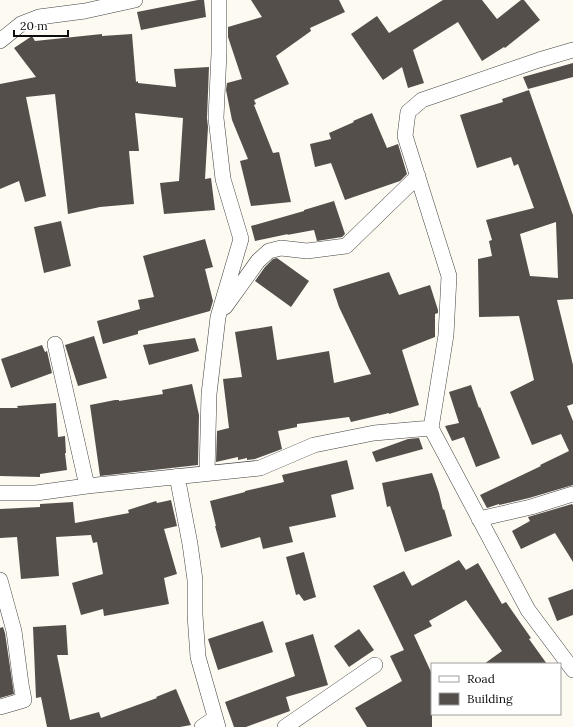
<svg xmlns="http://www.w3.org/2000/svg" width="573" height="727" viewBox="0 0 573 727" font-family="Lora,serif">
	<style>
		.building { fill: #554f4c; fill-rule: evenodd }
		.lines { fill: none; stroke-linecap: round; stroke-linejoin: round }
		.street-casing { stroke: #414141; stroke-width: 16 }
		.street { stroke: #fff; stroke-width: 15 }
	</style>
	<rect width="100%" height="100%" fill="#fdfaf1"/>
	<!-- building -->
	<path class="building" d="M198 0H204L206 17 141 30 137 12Z
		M251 0H339L345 12 310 28 311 31 276 56 289 84 254 100 256 104 254 105 273 153 279 152 291 202 251 206 240 161 248 159 232 120 226 90 227 83 242 79 228 37V27L262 17Z
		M443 0H482L497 19 521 0H524L540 20 505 48 504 47 482 61 458 22 413 50 424 83 408 88 402 67 383 80 351 34 377 16 389 33Z
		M102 34V36L132 34 136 82 138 81V83L176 87 174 69 209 67 207 118 208 127 205 179 211 178 215 210 164 214 160 183 179 181 183 118 135 113 139 151H129L134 204 100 207 68 214 55 94 26 97 46 196 25 202 19 181 0 189V84L36 77 14 48 32 36 35 41Z
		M573 63V77L528 89 523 77Z
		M529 90 573 215V299L557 300 573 365V404L567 406 573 421V485L529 498 499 505V504L487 508 480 495 541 466 540 465 569 451 561 434 532 445 510 392 534 380 519 316 479 317 478 259 492 256 489 241 492 240 486 220 534 208 518 164 514 166 511 157 477 168 460 115 503 102 502 99ZM556 222 558 278 530 276 520 234Z
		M372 113 387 148 398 144 407 174 400 181 345 200 331 163 315 167 310 144 331 139 329 133 354 122 353 121Z
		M334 201 345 234 342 237 317 241 314 230 287 235 288 234 255 241 251 226 304 211V210Z
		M61 221 71 266 44 273 34 227Z
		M205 239 213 267 205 269 213 301 210 311 138 331V334L103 344 97 321 140 309 138 300 154 297 143 256Z
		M277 258 309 281 291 307 255 281 265 267 273 259Z
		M389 272 399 295 430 285 438 310V313L435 314V337L402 350 419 405 389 414V413L351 422 349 417 297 424V427L278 431 282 449 255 459 247 460V458L238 460V457L216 462 217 431 229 428 223 379 242 377 235 332 272 326 277 360 329 351 334 383 371 374 339 307 333 289Z
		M94 336 107 378 78 386 65 345Z
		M195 338 199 351 149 365 143 345Z
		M42 345 45 352 47 351 52 373 11 388 1 359Z
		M192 384 199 415 198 465 100 476 90 405 115 400H119V401L163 394 162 390Z
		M471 385 479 408 480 407 500 458 476 467 464 437 452 441 445 426 459 423 449 392Z
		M56 403 58 437 65 436 66 453H65L67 470 40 474V477L0 476V408H18L17 406Z
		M419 438 423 449 376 462 372 452 408 439Z
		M347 460 354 489 331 495 336 517 289 527 293 542 263 549 260 537 221 548 215 526H216L210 501 245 492V491L284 482 282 475Z
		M432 473 439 493 443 510 444 509 452 536 405 552 390 506 387 507 382 483Z
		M171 500 177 526 164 529 177 574 164 578 169 604 104 616 103 609 81 615 72 583 103 574 97 542 93 543 91 535 56 537 59 576 21 579 17 537 0 538V509L40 507V504L73 502 75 523 129 513 128 510 156 501 157 503Z
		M572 504 573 505V562L555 533 521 549 512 531 530 521 528 517Z
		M304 552 316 597 304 601 299 594 296 595 286 557Z
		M459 560 466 570 478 563 502 604 506 602 531 638 529 639 547 664H484L502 651 466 600 429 621 432 626 414 635 432 674V727H367L355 708 402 681 390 656 404 650 373 586 404 571 412 586Z
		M573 589V615L557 621 548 598Z
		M263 621 273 652 218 670 208 639Z
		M66 625 68 655H57L70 720 99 712 101 718 157 698 156 697 176 689 191 725 180 727H47L41 697 36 698 33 627Z
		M3 627 5 633 14 694 0 698V628Z
		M359 629 374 650 349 667 334 646Z
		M313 634 328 685 286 697 290 711 246 727H234L225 702 295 676 285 643Z"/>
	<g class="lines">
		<defs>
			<path id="street" d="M0 41 21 24 39 17 85 11 135 0
				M573 50 539 60 422 100 408 112 405 136 449 276 446 335 431 428 528 610 573 670
				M225 307 258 261 269 251 281 248 307 251 346 246 418 176
				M55 344 87 486
				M207 473 209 394 218 317 241 239 223 179 216 118 219 53V0
				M177 476 190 544 195 580V615L198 657 218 727
				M0 493H36L87 486 260 468 314 445 374 433 431 428
				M479 519 531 507 573 494
				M0 580 14 631 21 684 24 700 0 707
				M202 727 215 718
				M285 727 375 665"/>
		</defs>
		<!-- street casing -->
		<use href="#street" class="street-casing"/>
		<!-- street -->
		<use href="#street" class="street"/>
	</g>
	<!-- legend -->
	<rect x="431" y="663" width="130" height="52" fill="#ffffff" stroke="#9f9f9f"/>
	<rect x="439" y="676" width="20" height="6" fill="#ffffff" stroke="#9f9f9f"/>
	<text x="467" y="683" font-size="12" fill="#0e0e0e">Road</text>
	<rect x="439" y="693" width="20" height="12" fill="#554f4c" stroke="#9f9f9f"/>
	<text x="467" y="703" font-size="12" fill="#0e0e0e">Building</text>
	<!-- scale -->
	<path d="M14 30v6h54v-6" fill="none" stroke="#0e0e0e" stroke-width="2"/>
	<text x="20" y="30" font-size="12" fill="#0e0e0e" stroke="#ffffff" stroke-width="3" paint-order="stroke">20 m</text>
</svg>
